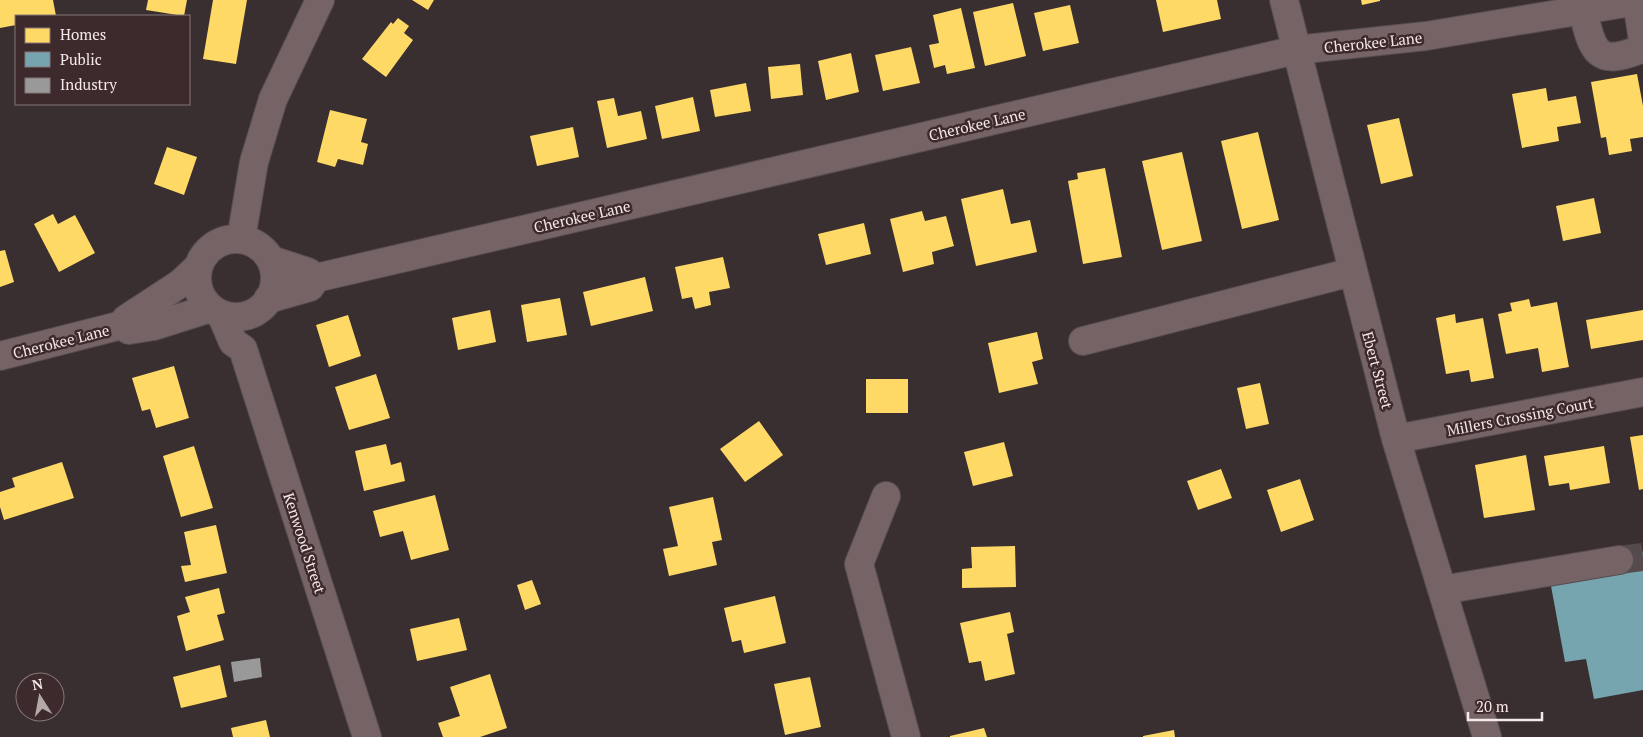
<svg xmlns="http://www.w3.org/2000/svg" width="1643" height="737" viewBox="0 0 1643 737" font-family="'PT Serif',serif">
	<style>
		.homes { fill: #ffd966 }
		.public { fill: #76a5af }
		.industry { fill: #999 }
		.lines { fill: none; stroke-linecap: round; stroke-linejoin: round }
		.minor-tunnel { stroke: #554a4c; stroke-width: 28; stroke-dasharray: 28 14; stroke-linecap: butt }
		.minor-casing { stroke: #564d4e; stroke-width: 30 }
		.minor { stroke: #756366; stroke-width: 28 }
		.labels { text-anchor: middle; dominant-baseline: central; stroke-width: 5; stroke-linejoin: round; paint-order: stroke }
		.street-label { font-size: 15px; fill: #f4e8e9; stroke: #3d2a2c }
	</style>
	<rect width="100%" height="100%" fill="#392e30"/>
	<!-- homes -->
	<path class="homes" d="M0 0H53L56 16H16V25L0 28Z
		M148 0H187L184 16 146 10Z
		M213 0H247L236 64 203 59Z
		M412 0H434L428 10Z
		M1156 0H1217L1221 19 1163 32Z
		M1361 0H1380V1L1362 5Z
		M1013 3 1026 56 985 66 973 12Z
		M1070 5 1079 43 1043 51 1034 13Z
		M961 8 975 68 947 74 945 65 934 68 929 45 939 43 933 15Z
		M398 18 409 26 404 33 413 40 386 77 362 59 391 22 393 24Z
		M911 47 920 83 883 91 875 55Z
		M851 53 859 92 826 100 818 61Z
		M800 64 803 95 771 99 768 67Z
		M1637 74 1643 106V137L1630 139 1632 151 1609 155 1606 137 1601 138 1591 82Z
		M746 83 751 111 715 117 710 90Z
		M1546 88 1548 101 1576 96 1581 123 1557 127 1559 141 1522 148 1512 94Z
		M693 97 700 131 662 139 655 106Z
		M614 98 618 116 641 111 647 139 607 148 597 101Z
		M330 110 367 119 361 142 368 144 363 165 338 159 335 167 317 162Z
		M1399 118 1413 176 1381 184 1367 125Z
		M573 127 579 157 537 166 530 136Z
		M1258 132 1279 220 1242 229 1221 141Z
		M167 147 197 157 184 195 154 184Z
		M1182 152 1202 241 1162 250 1142 161Z
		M1105 168 1122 257 1083 264 1068 181 1078 179 1077 173Z
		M1003 189 1011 224 1030 220 1037 252 976 266 961 199Z
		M1594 198 1601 233 1563 241 1556 206Z
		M922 211 925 221 946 216 954 246 932 252 934 264 903 272 890 219Z
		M53 214 58 224 75 215 95 253 59 272 34 224Z
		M864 223 871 254 826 265 818 234Z
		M5 250 14 282 0 287V251Z
		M723 257 730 288 709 292 711 305 695 309 692 297 682 299 675 267Z
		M645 277 653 311 591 326 583 292Z
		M560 298 567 335 527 342 521 305Z
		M1529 299 1531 307 1557 302 1569 367 1542 372 1538 348 1506 354 1498 314 1512 311 1510 303Z
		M490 310 496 342 458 350 452 318Z
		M1643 310V340L1591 349 1586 320Z
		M1455 314 1456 323 1483 318 1494 378 1471 382 1469 370 1446 374 1436 318Z
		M348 315 361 356 329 367 316 325Z
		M1037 332 1043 359 1032 362 1038 384 999 393 988 343Z
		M174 366 189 418 156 428 150 409 142 411 132 378Z
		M376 374 390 418 349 430 335 387Z
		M866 379H908V413H866Z
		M1260 383 1269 424 1246 429 1237 388Z
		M759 421 783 455 745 482 720 449Z
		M1643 435V489L1639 490 1630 437Z
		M1004 442 1013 476 973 486 964 452Z
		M386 444 391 465 401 462 405 481 364 491 355 451Z
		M194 446 213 508 181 517 163 456Z
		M1604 446 1610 483 1570 490 1569 483 1549 486 1544 456Z
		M1526 455 1535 510 1484 518 1475 465Z
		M62 462 74 498 4 520 0 507V492L15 487 12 478Z
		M1221 469 1232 498 1198 510 1187 481Z
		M1300 479 1314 520 1281 532 1267 490Z
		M435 495 449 550 411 560 403 531 380 537 373 511Z
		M713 497 722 540 712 542 717 565 669 576 663 549 678 546 669 507Z
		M216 525 227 573 185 582 181 566 191 565 184 532Z
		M1015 546 1016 587 962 588V569L972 568 971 547Z
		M532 580 541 604 525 610 517 585Z
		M219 588 225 613 217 615 224 640 186 651 177 616 190 612 185 597Z
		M775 596 786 643 744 653 741 640 732 642 724 608Z
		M1010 612 1014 632 1007 634 1015 674 985 681 981 661 969 663 960 623Z
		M459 618 467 650 417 661 410 629Z
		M220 665 227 697 181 708 173 677Z
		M490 674 507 728 480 737H443L438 723 460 716 450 687Z
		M810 677 821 727 785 735 774 684Z
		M266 720 270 737H233L231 728Z
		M984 728 987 737H950V736Z
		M1174 730 1175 737H1143V736Z"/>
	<!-- public -->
	<path class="public" d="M1641 546 1643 554V690L1594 699 1586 659 1565 662 1551 586 1621 573 1617 551Z"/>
	<!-- industry -->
	<path class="industry" d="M260 658 262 677 234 682 231 662Z"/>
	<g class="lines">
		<!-- minor-tunnel -->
		<path class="minor-tunnel" d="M1619 560 1643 557"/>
		<defs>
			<path id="minor" d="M1284 0 1396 439 1487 737
				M1637 1 1643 41
				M1583 10C1592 52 1597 68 1643 48
				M241 239 254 162 273 99 320 0
				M197 278a39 39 0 1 1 78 0a39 39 0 1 1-78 0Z
				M271 260 308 272 316 278
				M268 299 310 287 316 278 1296 50 1426 36 1643 0
				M221 314 233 342 243 349 367 737
				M122 325 129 330 154 326 211 308
				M1083 341 1352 272
				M0 356 122 325 126 319 181 283 199 266
				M1396 439 1643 392
				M886 496 859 564 906 737
				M1442 590 1619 560"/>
		</defs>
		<!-- minor casing -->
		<use href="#minor" class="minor-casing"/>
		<!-- minor -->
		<use href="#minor" class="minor"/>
	</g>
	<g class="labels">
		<!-- street labels -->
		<g class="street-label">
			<text transform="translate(1373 42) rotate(-6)">Cherokee Lane</text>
			<text transform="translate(977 124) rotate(-13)">Cherokee Lane</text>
			<text transform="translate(582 216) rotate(-13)">Cherokee Lane</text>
			<text transform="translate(61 341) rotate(-14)">Cherokee Lane</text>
			<text transform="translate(1378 370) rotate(75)">Ebert Street</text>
			<text transform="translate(1520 416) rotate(-11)">Millers Crossing Court</text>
			<text transform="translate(305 543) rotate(72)">Kenwood Street</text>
		</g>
	</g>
	<!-- legend -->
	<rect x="15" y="15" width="175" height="90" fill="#3d2a2c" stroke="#867678"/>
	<rect x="25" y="28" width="25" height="15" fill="#ffd966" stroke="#867678"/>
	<text x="60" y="40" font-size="15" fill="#f4e8e9">Homes</text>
	<rect x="25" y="52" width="25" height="15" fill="#76a5af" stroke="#867678"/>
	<text x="60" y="65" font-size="15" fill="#f4e8e9">Public</text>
	<rect x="25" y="78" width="25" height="15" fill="#999999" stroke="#867678"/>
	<text x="60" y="90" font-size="15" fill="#f4e8e9">Industry</text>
	<!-- north arrow -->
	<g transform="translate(40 697) rotate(349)"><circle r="24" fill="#3d2a2c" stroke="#867678"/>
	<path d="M0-4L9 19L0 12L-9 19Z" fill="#b3a7a8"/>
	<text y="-8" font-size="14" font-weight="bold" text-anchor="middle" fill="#f4e8e9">N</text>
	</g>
	<!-- scale -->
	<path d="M1468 712v8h74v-8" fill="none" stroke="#f4e8e9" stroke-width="2.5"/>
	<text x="1476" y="712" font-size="15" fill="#f4e8e9" stroke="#3d2a2c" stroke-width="4" paint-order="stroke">20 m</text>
</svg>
